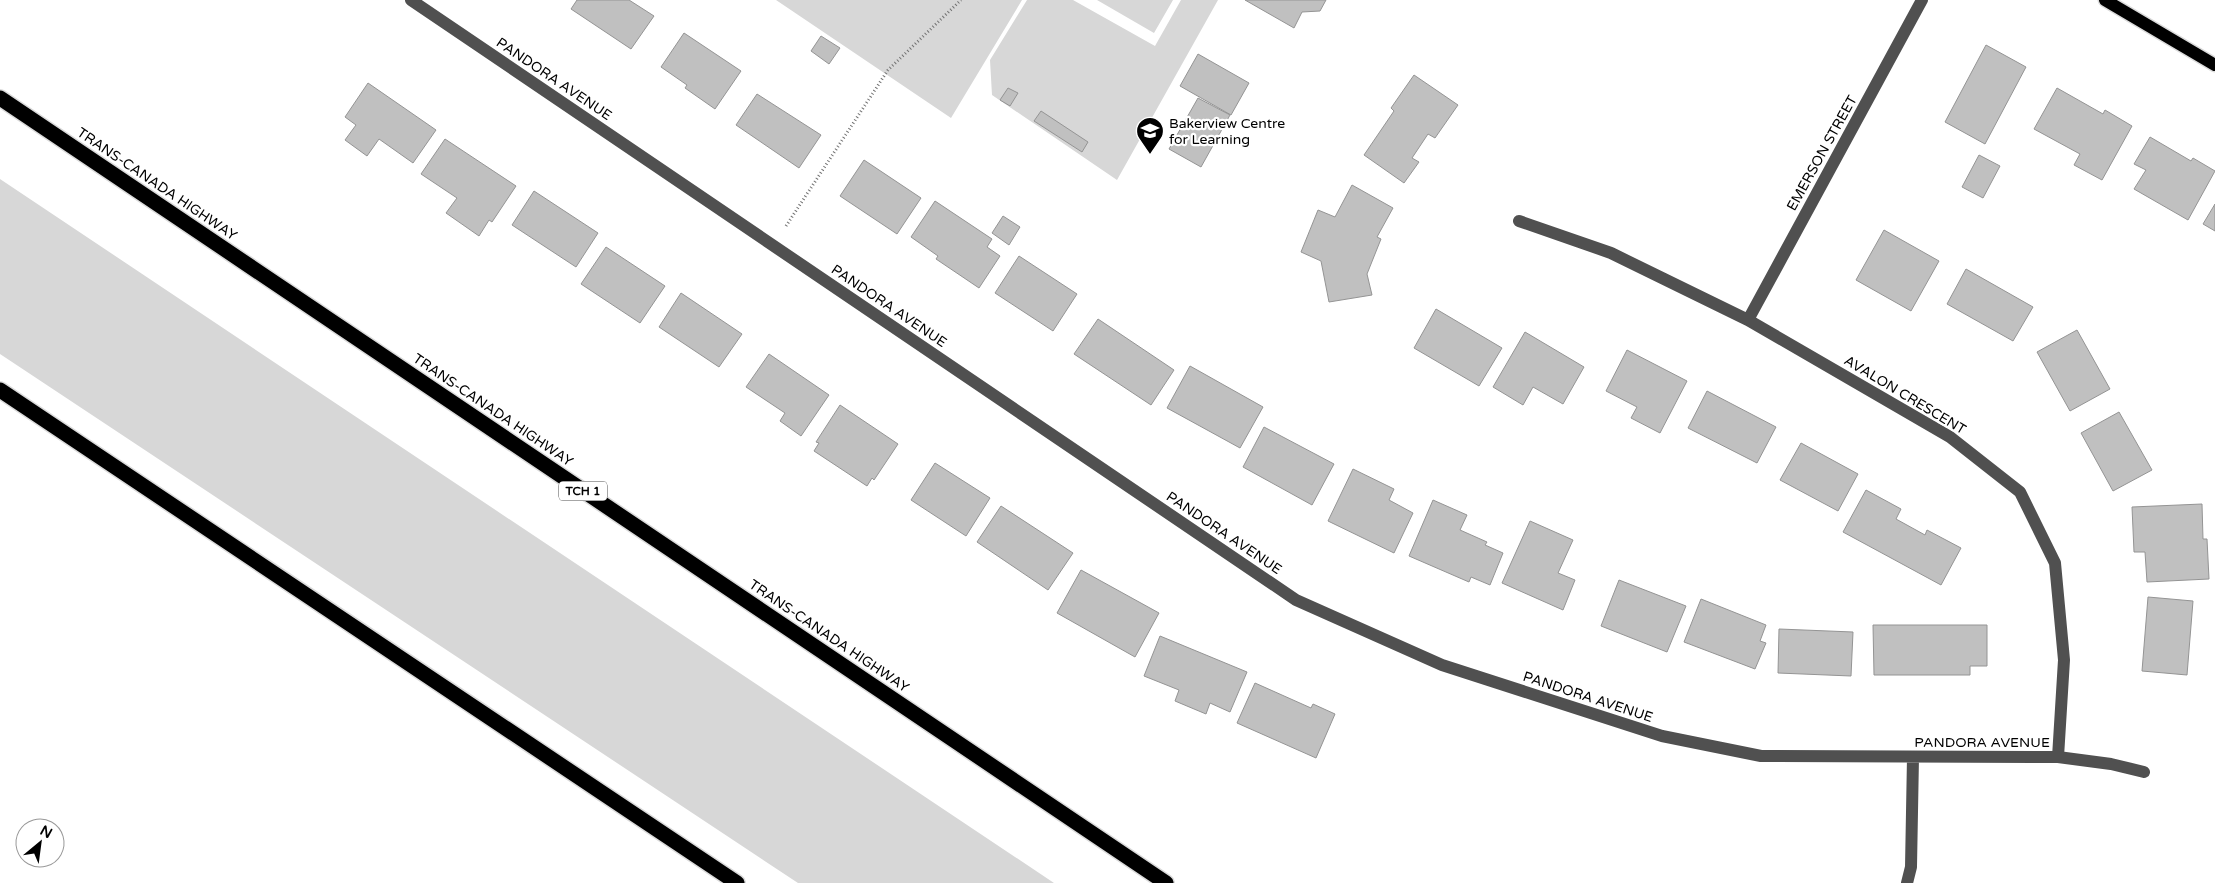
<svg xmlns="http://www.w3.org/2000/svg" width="2215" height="883" viewBox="0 0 2215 883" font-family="'Varela Round',sans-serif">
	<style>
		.green { fill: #d7d7d7 }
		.building { fill: #c0c0c0; stroke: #949494 }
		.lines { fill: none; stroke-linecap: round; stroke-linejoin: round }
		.major-casing { stroke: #dbdbdb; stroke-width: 15 }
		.highway-casing { stroke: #dbdbdb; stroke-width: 18 }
		.path { stroke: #727272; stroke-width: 3; stroke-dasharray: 1 2.5; stroke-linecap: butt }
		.minor { stroke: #505050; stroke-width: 12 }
		.major { stroke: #000; stroke-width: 12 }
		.highway { stroke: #000; stroke-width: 15 }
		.labels { text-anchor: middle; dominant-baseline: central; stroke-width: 4.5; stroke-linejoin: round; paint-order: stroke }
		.shield { fill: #fff; stroke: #4c4c4c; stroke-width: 1 }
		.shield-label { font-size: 12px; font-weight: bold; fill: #000 }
		.street-label { font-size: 14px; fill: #000; stroke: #fff }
		.poi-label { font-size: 14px; fill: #000; stroke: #fff; text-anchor: start }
	</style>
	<rect width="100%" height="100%" fill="#fff"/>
	<!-- green -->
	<path class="green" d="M776 0H1022L951 118Z
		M1027 0H1073L1155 46 1181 0H1218L1117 180 992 95 990 60Z
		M1097 0H1173L1154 33Z
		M0 179 1054 883H798L0 354Z"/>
	<!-- building -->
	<path class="building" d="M577 0H629L654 16 631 49 571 9Z
		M1245 0H1326L1320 11 1302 12 1294 28Z
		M684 33 741 71 715 109 685 88 687 85 661 67Z
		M821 36 840 48 829 64 811 51Z
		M1986 45 2026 67 1985 144 1945 122Z
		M1198 54 1249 83 1231 115 1180 86Z
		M1414 75 1458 105 1435 138 1428 134 1412 158 1419 162 1404 183 1364 155 1394 111 1391 108Z
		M368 83 436 130 413 163 379 139 367 156 345 140 356 125 345 117Z
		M1008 88 1018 93 1010 106 1000 100Z
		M2057 88 2103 114 2105 110 2132 126 2102 180 2074 165 2080 154 2034 129Z
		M757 94 821 135 799 168 736 125Z
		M1198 98 1230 115 1201 167 1169 149Z
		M1041 111 1088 142 1082 152 1034 121Z
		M2150 137 2191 161 2193 158 2215 171 2188 220 2134 189 2146 170 2134 164Z
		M445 139 516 186 492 222 489 220 479 236 446 213 457 198 421 174Z
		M1979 155 2000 166 1983 198 1962 187Z
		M864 160 921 198 897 234 840 196Z
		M1352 185 1393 208 1377 237 1381 239 1367 274 1372 295 1329 302 1321 261 1301 252 1318 210 1335 217Z
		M534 191 598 233 576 267 512 225Z
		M935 201 992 239 987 247 1000 256 979 288 936 259 938 256 911 237Z
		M2215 204V231L2203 224Z
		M1003 216 1020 227 1009 245 992 233Z
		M1884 230 1939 261 1911 311 1856 280Z
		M606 247 665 286 640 323 581 284Z
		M1019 256 1077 294 1053 331 995 293Z
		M1966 269 2033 307 2013 341 1947 304Z
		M681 293 742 334 719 367 659 327Z
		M1436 309 1502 348 1479 386 1414 348Z
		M1098 319 1174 370 1151 405 1074 354Z
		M2077 330 2110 389 2070 411 2037 352Z
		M1525 332 1584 367 1563 404 1533 387 1523 405 1493 387Z
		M1627 350 1687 381 1660 433 1631 418 1637 407 1606 391Z
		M769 354 829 395 801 436 780 421 785 413 746 387Z
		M1190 366 1263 407 1240 448 1167 408Z
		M1707 391 1776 427 1757 463 1688 428Z
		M840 405 898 444 874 480 872 478 867 486 814 451 819 443 816 442Z
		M2119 412 2152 470 2113 491 2081 433Z
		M1264 427 1334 464 1312 505 1243 467Z
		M1801 443 1858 474 1838 511 1780 480Z
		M935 463 990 498 966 536 911 500Z
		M1353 469 1394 489 1389 500 1413 513 1394 553 1328 521Z
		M1866 490 1901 509 1896 519 1925 535 1927 530 1961 548 1941 585 1843 532Z
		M1433 500 1467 515 1460 530 1487 542 1485 545 1503 553 1490 585 1471 577 1469 582 1409 556Z
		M2202 504 2203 539H2207L2209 579 2147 582 2145 552H2134L2132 507Z
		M1001 506 1073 553 1048 590 977 542Z
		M1530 521 1573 540 1558 573 1575 580 1563 610 1502 583Z
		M1081 570 1159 613 1135 657 1057 613Z
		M1619 580 1686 606 1667 652 1601 626Z
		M2148 597 2193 601 2187 675 2142 671Z
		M1701 599 1766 625 1760 641 1766 643 1755 669 1684 642Z
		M1873 625H1987V666H1970V675H1874Z
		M1779 629 1853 632 1851 676 1778 673Z
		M1160 636 1247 672 1230 712 1210 703 1206 714 1175 701 1179 690 1144 676Z
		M1255 683 1311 708 1313 704 1335 714 1316 758 1237 723Z"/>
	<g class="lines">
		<defs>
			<path id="major" d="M2105 0 2215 65"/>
			<path id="highway" d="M0 98 1166 883
				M0 390 737 883"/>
		</defs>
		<!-- major casing -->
		<use href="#major" class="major-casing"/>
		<!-- highway casing -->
		<use href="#highway" class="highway-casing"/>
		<!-- path -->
		<path class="path" d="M786 226 888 70 961 0"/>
		<!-- minor -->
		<path class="minor" d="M411 0 1296 600 1442 665 1662 736 1761 756 2058 757 2111 764 2144 772
			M1519 221 1611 253 1748 320 1950 437 2020 492 2055 563 2064 660 2058 757
			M1748 320 1922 0
			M1907 883 1911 867 1913 757"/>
		<!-- major -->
		<use href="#major" class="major"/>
		<!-- highway -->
		<use href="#highway" class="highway"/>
	</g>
	<!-- icons -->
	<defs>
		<symbol id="school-pin" viewBox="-11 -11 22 30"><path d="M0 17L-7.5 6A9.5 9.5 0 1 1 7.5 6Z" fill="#000" stroke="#fff"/><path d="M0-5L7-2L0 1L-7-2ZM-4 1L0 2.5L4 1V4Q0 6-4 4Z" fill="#fff"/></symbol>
	</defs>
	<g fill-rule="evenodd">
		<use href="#school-pin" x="1134" y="115" width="32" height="43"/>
	</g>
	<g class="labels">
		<!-- shield labels -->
		<rect class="shield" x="559" y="481.5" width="48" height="19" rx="4"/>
		<g class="shield-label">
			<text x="583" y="491">TCH 1</text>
		</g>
		<!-- street labels -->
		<g class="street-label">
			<text transform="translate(554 79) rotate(34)">PANDORA AVENUE</text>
			<text transform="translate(1822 153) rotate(-61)">EMERSON STREET</text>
			<text transform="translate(157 184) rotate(34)">TRANS-CANADA HIGHWAY</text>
			<text transform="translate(889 306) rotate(34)">PANDORA AVENUE</text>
			<text transform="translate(1905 395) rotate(31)">AVALON CRESCENT</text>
			<text transform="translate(493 410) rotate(34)">TRANS-CANADA HIGHWAY</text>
			<text transform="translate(1224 533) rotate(34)">PANDORA AVENUE</text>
			<text transform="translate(829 636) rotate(34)">TRANS-CANADA HIGHWAY</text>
			<text transform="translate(1588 697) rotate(18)">PANDORA AVENUE</text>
			<text x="1982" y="742">PANDORA AVENUE</text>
		</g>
		<!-- poi labels -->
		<g class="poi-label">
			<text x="1169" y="123">Bakerview Centre<tspan x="1169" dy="16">for Learning</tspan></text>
		</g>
	</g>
	<!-- north arrow -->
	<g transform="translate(40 843) rotate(29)"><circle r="24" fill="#ffffff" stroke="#999999"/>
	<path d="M0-4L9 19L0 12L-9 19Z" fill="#000000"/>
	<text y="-8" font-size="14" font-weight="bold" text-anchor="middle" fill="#000000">N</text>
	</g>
</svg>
